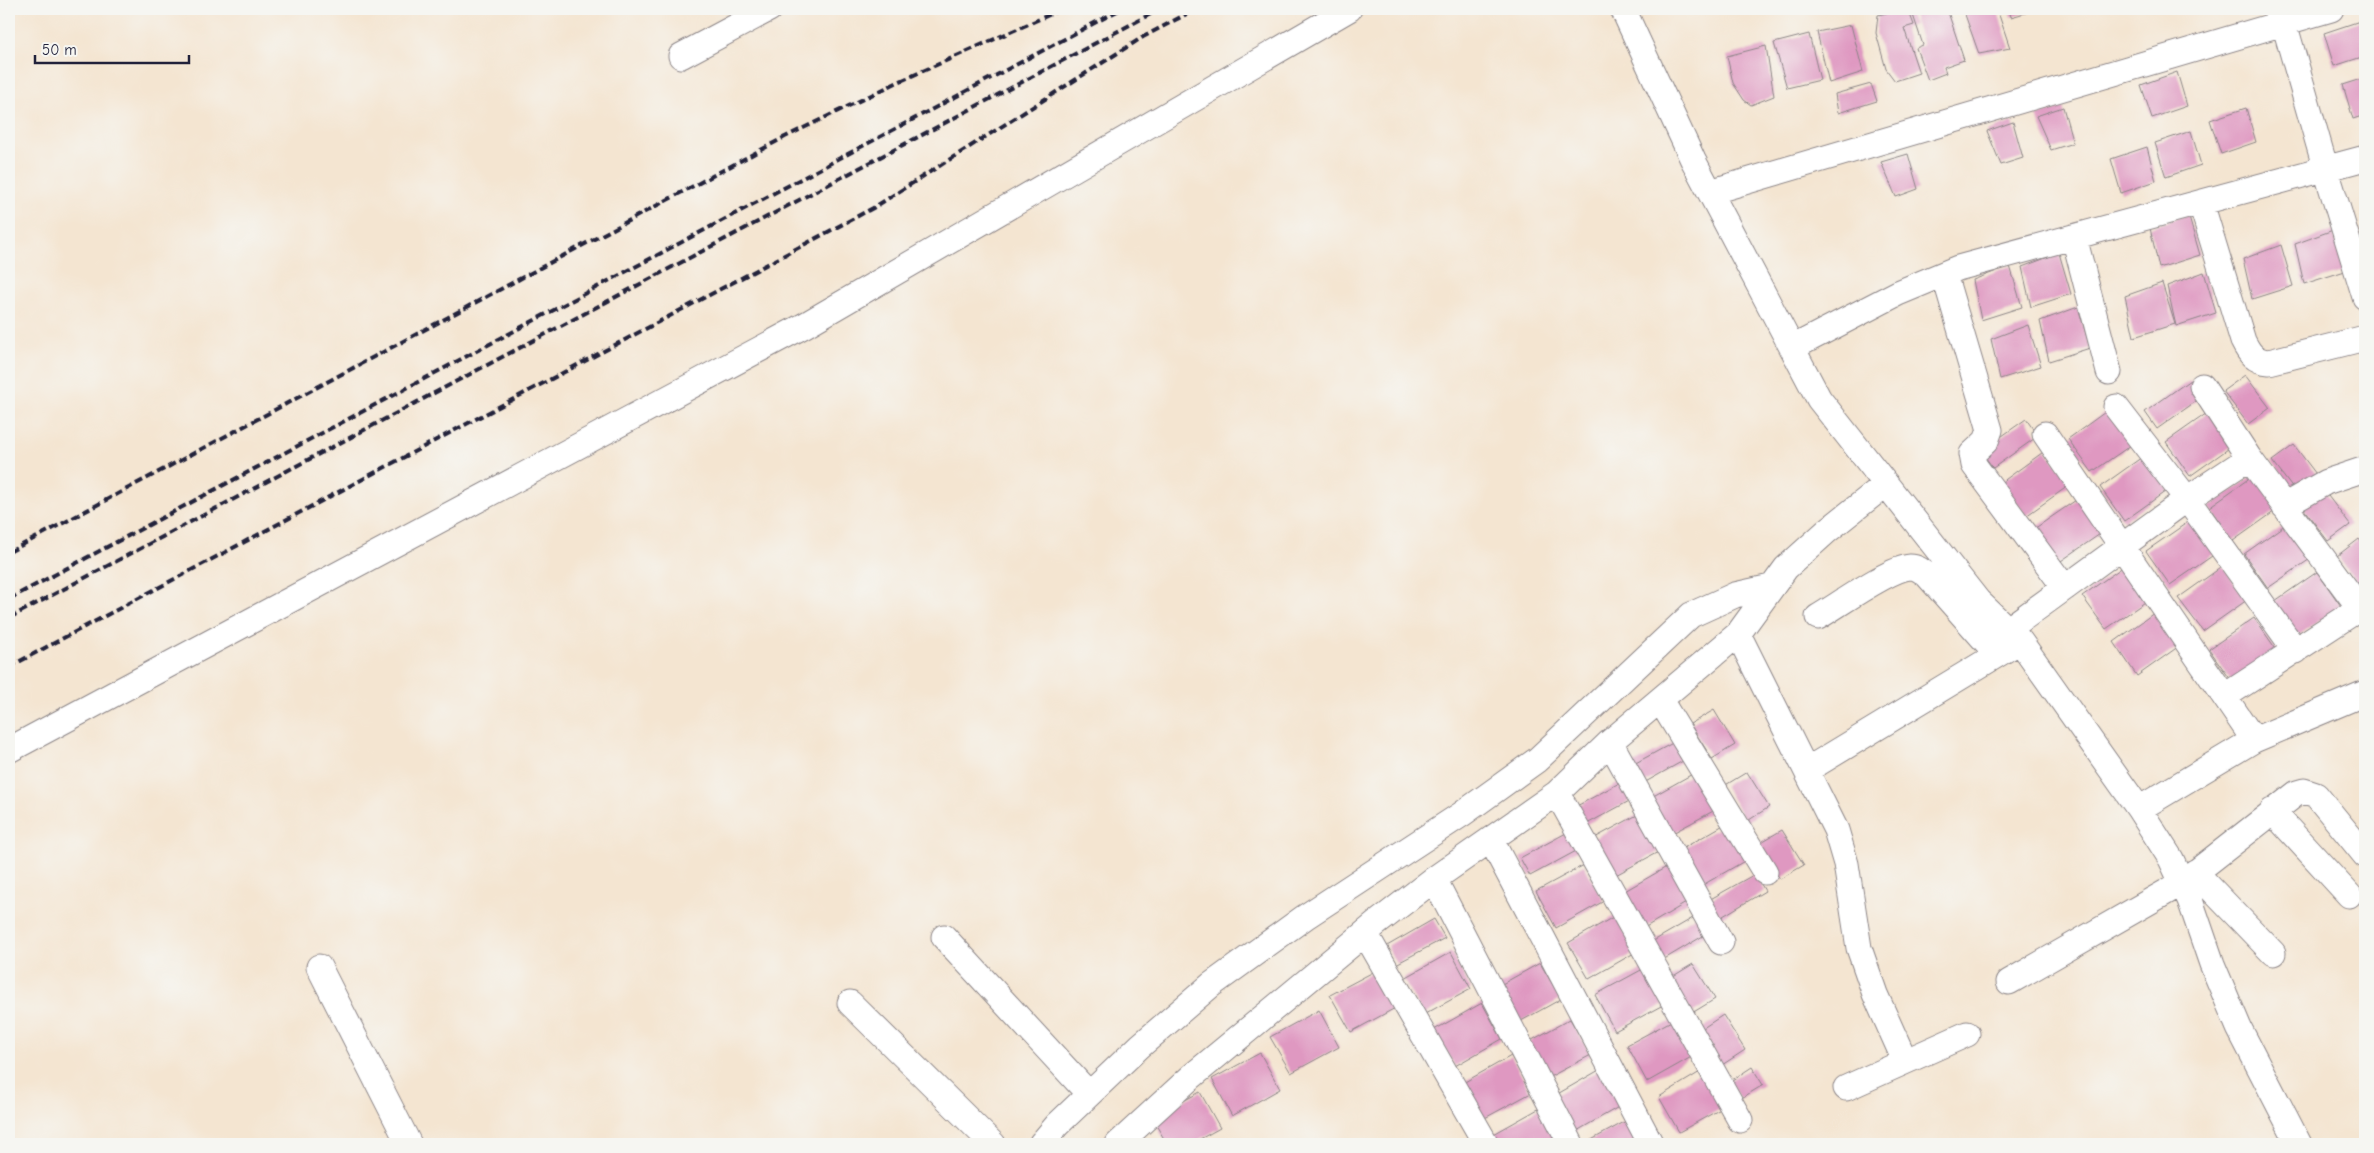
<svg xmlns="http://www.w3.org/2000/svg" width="2374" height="1153" viewBox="0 0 2374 1153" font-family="'Comic Neue',sans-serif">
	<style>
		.building { fill: #df98c1 }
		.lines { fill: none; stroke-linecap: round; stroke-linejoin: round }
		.minor-casing { stroke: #8b8486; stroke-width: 27 }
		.minor { stroke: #fff; stroke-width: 25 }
		.rail { stroke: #22223b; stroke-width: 4; stroke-dasharray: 8 4; stroke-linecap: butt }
	</style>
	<rect width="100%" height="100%" fill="#f6f6f2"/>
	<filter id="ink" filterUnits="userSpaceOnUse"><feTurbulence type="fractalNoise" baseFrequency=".02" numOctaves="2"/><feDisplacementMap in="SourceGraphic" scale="10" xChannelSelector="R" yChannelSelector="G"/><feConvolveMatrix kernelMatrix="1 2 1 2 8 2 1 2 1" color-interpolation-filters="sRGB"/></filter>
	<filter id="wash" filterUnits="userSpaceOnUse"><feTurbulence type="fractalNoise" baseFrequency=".0096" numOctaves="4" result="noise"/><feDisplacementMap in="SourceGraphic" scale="20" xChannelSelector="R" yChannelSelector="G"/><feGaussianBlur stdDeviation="1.12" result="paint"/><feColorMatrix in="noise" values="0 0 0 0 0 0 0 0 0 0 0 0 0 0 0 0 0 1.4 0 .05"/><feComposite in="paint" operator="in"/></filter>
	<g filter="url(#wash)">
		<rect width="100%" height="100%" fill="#f4e5d1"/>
		<g id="blocks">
			<!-- building -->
			<path class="building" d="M1903 9H1908L1914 25 1904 28 1919 73 1895 81 1886 69 1876 33 1878 15Z
				M1911 9H1947L1964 60 1944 67 1946 73 1928 80 1916 48 1923 45Z
				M1963 9H1997L2010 48 1979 54Z
				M2009 9H2039L2011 17Z
				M2360 21 2365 40V56L2334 66 2324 33Z
				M1851 25 1863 72 1829 83 1817 32Z
				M1809 34 1820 80 1787 88 1774 43Z
				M1766 46 1774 96 1751 105 1744 100 1733 83 1727 56Z
				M2177 72 2187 106 2152 118 2141 85Z
				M2365 78V115L2353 119 2343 85Z
				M1871 84 1877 101 1838 113 1835 94Z
				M2063 107 2073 143 2051 150 2036 116Z
				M2246 108 2256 142 2221 154 2210 120Z
				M2013 122 2023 158 2001 165 1987 131Z
				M2191 131 2201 165 2166 177 2155 143Z
				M2147 147 2156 181 2121 193 2111 159Z
				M1908 154 1918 189 1896 197 1881 162Z
				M2188 214 2200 255 2159 268 2150 228Z
				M2333 230 2345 271 2304 284 2295 244Z
				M2281 245 2293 286 2252 299 2243 259Z
				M2059 253 2071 294 2031 307 2022 267Z
				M2010 266 2022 307 1981 320 1973 280Z
				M2204 272 2216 313 2176 326 2167 286Z
				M2162 283 2175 324 2134 337 2125 296Z
				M2078 307 2090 348 2049 361 2040 321Z
				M2028 325 2041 366 2000 379 1991 339Z
				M2245 375 2270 408 2248 424 2223 391Z
				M2190 380 2202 397 2157 429 2145 412Z
				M2112 407 2137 441 2092 472 2068 439Z
				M2210 411 2235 444 2190 476 2166 442Z
				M2026 419 2038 436 1993 468 1981 451Z
				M2294 445 2319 478 2297 494 2272 461Z
				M2046 450 2071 484 2026 516 2002 482Z
				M2145 455 2169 489 2124 521 2100 487Z
				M2254 475 2278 509 2233 541 2209 507Z
				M2325 492 2350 525 2328 541 2303 508Z
				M2079 498 2103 532 2058 563 2034 529Z
				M2191 520 2215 554 2170 585 2146 551Z
				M2289 522 2313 557 2268 588 2244 554Z
				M2359 539 2365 547V587L2362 589 2337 556Z
				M2127 564 2151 598 2106 629 2082 596Z
				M2223 566 2247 600 2203 631 2178 598Z
				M2317 572 2341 606 2296 637 2272 603Z
				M2158 610 2182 644 2137 676 2114 642Z
				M2254 618 2278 652 2233 683 2209 649Z
				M1714 710 1735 745 1712 759 1690 724Z
				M1680 739 1690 757 1642 784 1632 765Z
				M1696 772 1717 809 1669 835 1648 799Z
				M1747 772 1769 807 1746 822 1724 786Z
				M1623 781 1633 799 1585 825 1575 807Z
				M1639 814 1660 851 1612 877 1591 840Z
				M1727 823 1748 859 1701 886 1680 850Z
				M1782 830 1804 865 1780 879 1758 844Z
				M1568 832 1578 850 1530 876 1520 858Z
				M1584 865 1604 901 1556 928 1536 891Z
				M1670 865 1691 900 1644 928 1623 892Z
				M1755 874 1765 891 1718 919 1707 901Z
				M1698 915 1708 933 1661 961 1650 943Z
				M1615 916 1636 952 1589 979 1568 943Z
				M1434 919 1445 938 1396 964 1387 946Z
				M1451 952 1471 989 1423 1015 1403 979Z
				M1540 963 1561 999 1512 1026 1493 989Z
				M1693 964 1715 999 1692 1013 1670 978Z
				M1379 969 1399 1006 1351 1032 1330 995Z
				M1643 969 1663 1005 1615 1031 1595 995Z
				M1482 1003 1502 1039 1455 1066 1434 1030Z
				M1319 1010 1339 1047 1291 1073 1270 1037Z
				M1723 1015 1745 1050 1722 1065 1700 1030Z
				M1570 1019 1591 1055 1542 1081 1523 1045Z
				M1675 1019 1695 1055 1647 1082 1627 1045Z
				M1260 1053 1280 1089 1232 1116 1212 1079Z
				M1511 1056 1531 1093 1483 1119 1463 1083Z
				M1752 1067 1763 1085 1740 1099 1729 1082Z
				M1601 1069 1622 1105 1575 1132 1554 1096Z
				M1705 1069 1726 1106 1679 1132 1659 1097Z
				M1200 1092 1220 1128 1191 1144H1167L1152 1118Z
				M1540 1108 1560 1144H1497L1492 1135Z
				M1628 1120 1641 1144H1584Z"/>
		</g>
	</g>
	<g filter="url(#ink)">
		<use href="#blocks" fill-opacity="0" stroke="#8b8486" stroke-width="1"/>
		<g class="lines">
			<defs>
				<path id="minor" d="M1623 9 1693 160 1819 399 1978 601 2020 641 2139 809 2254 740 2365 693
					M2284 23 2326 170 2365 297
					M681 56 769 9
					M1710 192 2331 9
					M2201 203 2243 341C2249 353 2254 361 2269 362L2365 338
					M2074 237 2109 372
					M1944 274 1990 430 1986 441 1972 454 1974 465 2065 588
					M1792 348 1898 293 1958 268 2365 158
					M2202 386 2249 458 2365 615
					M2116 407 2187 499 2296 651
					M2045 434 2254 740
					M2284 506 2326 482 2365 469
					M1818 617C1837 606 1890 568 1910 567 1917 567 1922 571 1927 575L1997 654
					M2007 630 2187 499 2249 458
					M1738 634 1836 830 1846 864 1859 948 1875 994 1905 1061
					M2225 696 2360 608
					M1660 700 1765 872
					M1610 742 1721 942
					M9 750 805 325 1349 9
					M1807 770 2020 641
					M1557 793 1740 1120
					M2139 809 2171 859 2190 900 2212 964 2239 1028 2299 1144
					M2272 811 2349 895
					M1491 840 1651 1144
					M2195 872 2273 953
					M1434 879 1571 1144
					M1365 933 1486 1144
					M944 937 1089 1094
					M319 967 409 1144
					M2009 982 2182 883 2297 793 2304 791 2316 795 2365 855
					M850 1003 993 1144
					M1846 1088 1967 1034
					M1041 1144 1057 1125 1140 1046 1211 985 1305 917 1462 814 1537 760 1691 615 1735 595 1771 587
					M1118 1144 1191 1077 1377 923 1434 879 1557 793 1610 742 1738 634 1786 568 1827 531 1886 484"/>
			</defs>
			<!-- minor casing -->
			<use href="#minor" class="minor-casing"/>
			<!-- minor -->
			<use href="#minor" class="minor"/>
			<!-- rail -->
			<path class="rail" d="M9 552 785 137 896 83 1062 9
				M9 599 1121 9
				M9 618 1160 9
				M9 667 873 208 1143 37 1196 9"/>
		</g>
	</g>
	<!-- margin -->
	<rect width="2374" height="1153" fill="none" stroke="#f6f6f2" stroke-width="30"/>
	<!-- scale -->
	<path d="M35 55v8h154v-8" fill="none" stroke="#22223b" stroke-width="2.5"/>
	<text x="42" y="55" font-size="15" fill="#22223b" stroke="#f6f6f2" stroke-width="4" paint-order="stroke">50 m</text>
</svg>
